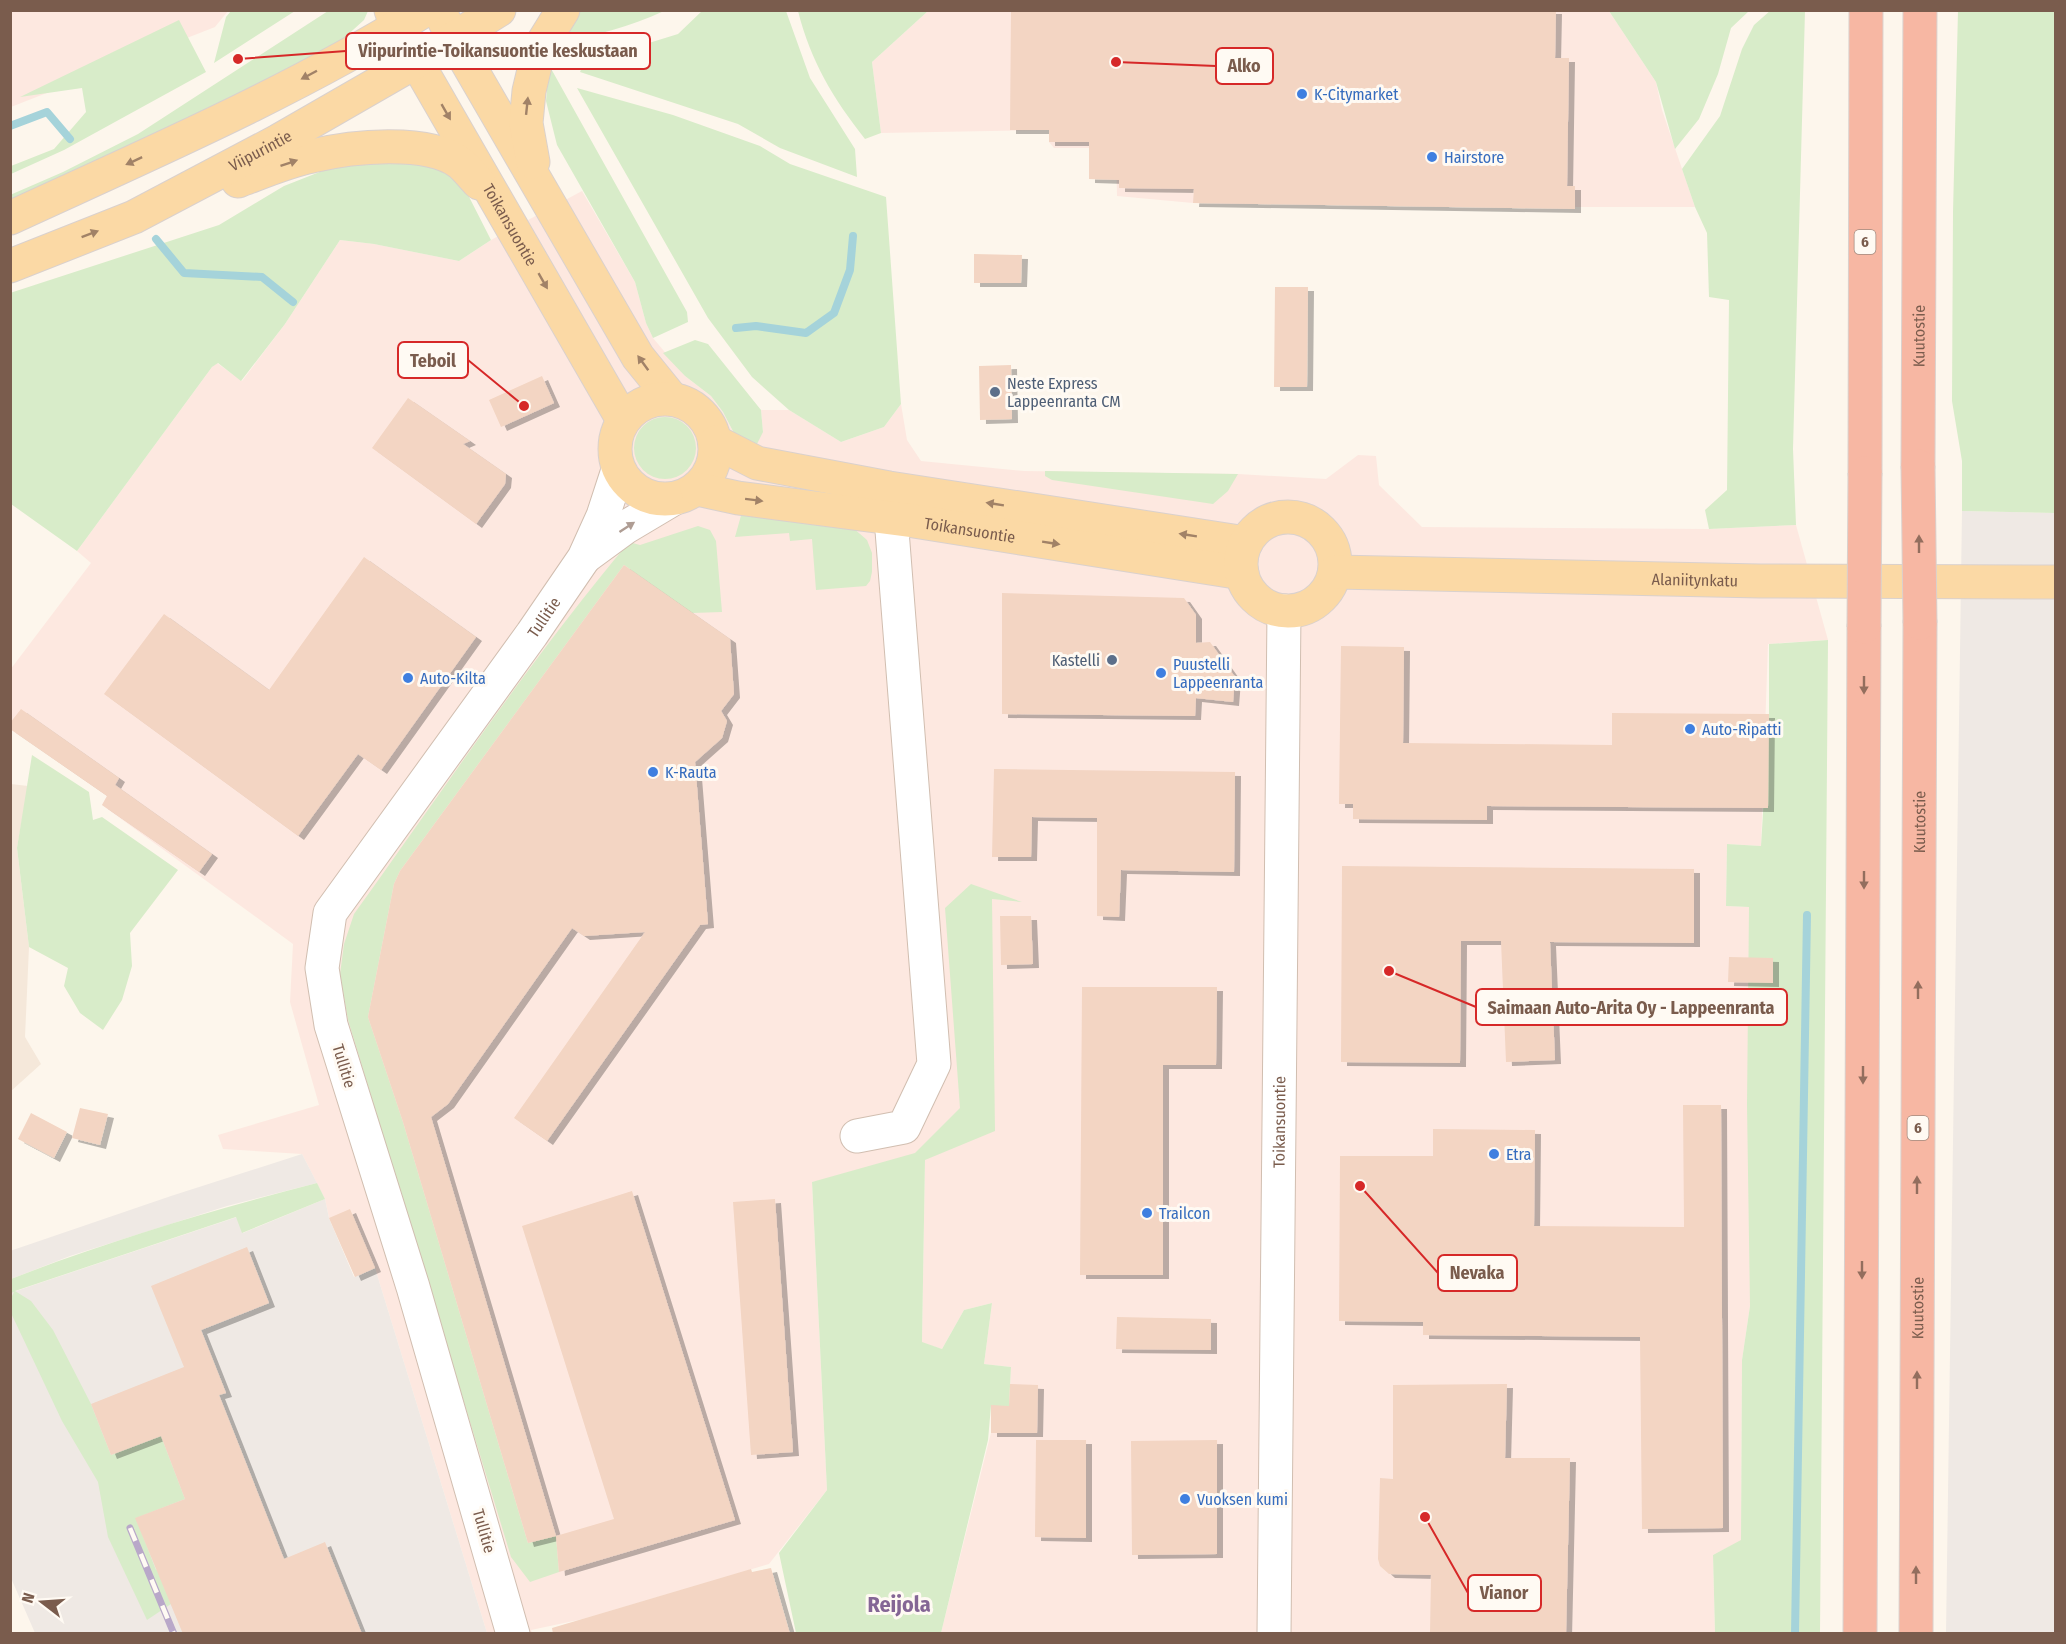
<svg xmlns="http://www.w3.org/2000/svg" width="2066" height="1644" viewBox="0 0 2066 1644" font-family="'Fira Sans Condensed',sans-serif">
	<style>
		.residential { fill: #f5e8da }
		.commercial { fill: #fde8e0 }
		.industrial { fill: #efe9e4 }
		.green { fill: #d8ecc9 }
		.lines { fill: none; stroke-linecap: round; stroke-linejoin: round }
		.stream { stroke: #a5d3da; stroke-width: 8 }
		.building { fill: #f3d5c3; filter: url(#shadow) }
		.minor-casing { stroke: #d1beb0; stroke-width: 35 }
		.major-casing { stroke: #dad1cd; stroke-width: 35 }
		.highway-casing { stroke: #dad1cd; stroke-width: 35 }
		.minor { stroke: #fff; stroke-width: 33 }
		.major { stroke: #fbd9a5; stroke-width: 33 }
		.highway { stroke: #f7b7a3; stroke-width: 33 }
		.rail-casing { stroke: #b9a8c9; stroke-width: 7 }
		.rail { stroke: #fffaf3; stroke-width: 4.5; stroke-dasharray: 14; stroke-linecap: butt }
		.highway-bridge-casing { stroke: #dad1cd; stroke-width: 35; stroke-linecap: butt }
		.highway-bridge { stroke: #f7b7a3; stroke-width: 33 }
		.oneway { fill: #a18267 }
		.oneway2 { fill: #af9d94 }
		.oneway3 { fill: #936e5e }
		.shop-dot { fill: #3f7fe0; stroke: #fffaf3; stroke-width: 2 }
		.service-dot { fill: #5c6f8a; stroke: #fffaf3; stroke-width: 2 }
		.labels { text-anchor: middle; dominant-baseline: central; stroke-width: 6; stroke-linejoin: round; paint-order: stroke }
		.shield { fill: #fffaf3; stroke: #a28b7f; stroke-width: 1.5 }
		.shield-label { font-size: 15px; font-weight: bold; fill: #7a5c4d }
		.shop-label { font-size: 16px; fill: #366cbe; stroke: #fffaf3; text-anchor: start }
		.street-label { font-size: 16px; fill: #7a5c4d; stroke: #fffaf3 }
		.service-label { font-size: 16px; fill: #4e5e75; stroke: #fffaf3; text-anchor: start }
		.district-label { font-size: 22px; font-weight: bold; fill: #846695; stroke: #fffaf3 }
		.leader { fill: none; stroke: #d62828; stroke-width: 2 }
		.callout-dot { fill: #d62828; stroke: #fffaf3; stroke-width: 2 }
		.callout { fill: #fffaf3; stroke: #d62828; stroke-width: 2 }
		.callout-label { font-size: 18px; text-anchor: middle; font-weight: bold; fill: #7a5c4d }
	</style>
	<defs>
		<filter id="shadow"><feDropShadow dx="6" dy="4" stdDeviation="0" flood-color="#0004"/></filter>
	</defs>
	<rect width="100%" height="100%" fill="#fdf6ec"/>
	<!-- residential -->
	<path class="residential" d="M11 784 28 786 17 848 29 947 25 1037 41 1064 11 1091Z"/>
	<!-- commercial -->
	<path class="commercial" d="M11 11H228L215 27 11 107Z
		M928 11H1609L1656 82 1662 110 1695 207H1468L1193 203 1117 196 1116 148H1054L1049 142V130L881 133 872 62Z
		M582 191 635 282 646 323 653 338 685 376 711 396 723 412 736 437 763 432 761 410H789L841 442 884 427 901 404 907 440 921 461 1024 471 1238 474 1326 479 1358 455 1376 456 1379 485 1422 527 1709 529 1796 525 1828 640 1768 644 1761 846 1727 844 1726 906 1749 907 1750 1306 1742 1360 1741 1541 1713 1555 1715 1633H941L991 1433V1405H1009L1011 1367 984 1364 992 1303 964 1310 942 1349 922 1343 925 1160 812 1182 827 1490 769 1564 583 1619 531 1630 532 1633H487L375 1268 355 1277 329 1218 325 1199 302 1154 223 1149 218 1135 319 1105 290 1002 293 944 102 805 107 796 11 729 10 670 91 563 77 551 212 367 217 363 242 381 285 324 340 240 374 244 459 261 491 240Z"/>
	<!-- industrial -->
	<path class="industrial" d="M1962 511 2055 513V1633L1946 1634Z
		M302 1154 317 1183 227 1206 70 1256 11 1279 10 1251 171 1196Z
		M325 1199 329 1218 354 1277 375 1268 487 1633H35L11 1578 10 1293 237 1217 243 1233Z"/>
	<!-- green -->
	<path class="green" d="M703 10 786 11 810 78 855 149 857 177 780 148 738 124 580 72 584 63 678 34Z
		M1771 10 1805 11 1793 449 1796 525 1709 529 1705 510 1727 490 1729 300 1709 297 1707 233 1695 207 1682 169 1720 116 1742 49 1754 25Z
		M231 11V10L295 11 214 63 226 17Z
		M328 11H368L364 20 343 39 181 128 11 205 10 195 63 172 138 134Z
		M581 11H664C629 27 595 36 558 42Z
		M798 11H928L872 62 881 133 865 139C833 98 811 62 798 11Z
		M1609 11H1749L1731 28 1718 74 1699 119 1675 149 1656 82Z
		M1958 11H2055V513L1962 511V461L1952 401 1953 212Z
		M179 20 206 72 64 150 11 174V166L54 149 86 112 82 88 20 97Z
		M549 65 687 312 688 322 653 338 646 323 635 282 557 145 546 101Z
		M577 88 673 115 760 146 790 164 886 197 901 404 884 427 841 442 789 410 752 377 708 318Z
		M345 162 426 163 462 183 491 240 459 261 374 244 340 240 285 324 241 381 218 363 212 367 77 551 11 504 10 293 219 225 284 186Z
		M695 340 708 344 761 410 763 432 753 452 736 437 723 412 711 396 685 376 663 353Z
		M634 448a31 31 0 1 1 62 0a31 31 0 1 1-62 0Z
		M1045 471 1238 474 1228 491 1213 504 1052 480 1045 476Z
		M742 512 852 527 867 540 872 553V572L870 581 866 586 816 590 812 539 790 541 789 533 735 537Z
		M698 526 710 530 716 541 722 612 692 613 624 565 400 871 394 884 368 1017 403 1122 528 1543 556 1536 559 1572 530 1582 511 1557 348 1020 340 974 344 944 354 914C444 789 530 660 629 542L640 545Z
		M1828 640 1820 1633H1715L1713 1555 1741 1540 1742 1360 1750 1306 1747 1105 1749 907 1726 906 1727 844 1761 846 1769 714V644Z
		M32 755 89 792 93 820 102 817 178 870 130 933 132 966 122 1000 103 1030 80 1013 64 986 68 968 29 947 17 848Z
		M971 884 1022 902 992 899 995 1131 925 1160 922 1342 942 1349 964 1310 992 1303 984 1364 1011 1367 1009 1406H991L988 1440 941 1633H796L779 1553 827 1490 812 1182 915 1153 960 1108 945 908Z
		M317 1183 325 1199 242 1233 236 1217 15 1291 31 1301 53 1330 91 1404 111 1455 161 1436 185 1499 136 1518 156 1570 206 1551 171 1604 147 1620 108 1537 98 1482 62 1421 11 1313V1298L14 1292 11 1293V1279C111 1240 213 1210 317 1183Z"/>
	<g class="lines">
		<!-- stream -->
		<path class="stream" d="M10 126 47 112 70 139
			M156 239 184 273 262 277 293 302
			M736 328 756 326 806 333 834 313 850 270 853 236
			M1795 1634 1807 915"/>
	</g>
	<!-- building -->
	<path class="building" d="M1011 10H1556L1555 58H1569L1567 186H1575V209L1193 203 1194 189 1119 188V180L1089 179V142H1049V130H1010Z
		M974 254 1022 255 1021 283H974Z
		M1275 287H1308L1307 387H1274Z
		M1011 365 1012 419 980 420 979 366Z
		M542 376 554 403 501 427 489 400Z
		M408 398 470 441 463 444 506 474 505 484 476 524 372 448Z
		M364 557 476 637 381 770 358 754 298 836 104 694 164 614 269 690Z
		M624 565 730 639 734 694 721 711 727 721 722 738 695 762 708 924 700 925 547 1141 514 1118 645 932 584 936 572 928 448 1104 431 1117 556 1536 528 1543 403 1122 368 1017 394 884 400 871Z
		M1002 593 1184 598 1196 615V643L1210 642 1235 677 1233 702 1196 698 1195 716 1002 714Z
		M1341 646 1404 647 1403 743 1612 745V713L1769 714 1768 808 1487 806V820L1353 819V804H1339Z
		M21 709 119 778 115 785 212 854 199 872 102 805 107 796 10 729V723Z
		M994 769 1235 772 1234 872 1121 870 1119 917 1097 916V818L1032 817 1031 857H992Z
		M1342 866 1694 869V943L1550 942 1555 1060 1506 1062 1501 941H1461L1460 1063 1341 1062Z
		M1000 916H1031L1033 964 1001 965Z
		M1729 957 1773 958V983L1728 982Z
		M1082 987H1217L1216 1065H1163V1275H1080Z
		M1683 1105H1721L1723 1528 1642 1529 1640 1337 1423 1335V1322L1339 1321 1340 1156H1433V1129L1535 1130 1534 1226 1684 1227Z
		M80 1108 108 1114 100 1145 72 1138Z
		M31 1113 67 1132 54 1158 18 1139Z
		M632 1191 735 1520 559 1572 556 1536 614 1519 522 1226Z
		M775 1199 793 1452 751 1455 733 1202Z
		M350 1209 375 1268 355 1277 329 1218Z
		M247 1247 269 1303 201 1330 226 1393 219 1395 284 1559 325 1542 362 1634H183L135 1518 185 1499 161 1436 111 1455 91 1404 184 1367 151 1286Z
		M1117 1317 1211 1319V1350L1116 1349Z
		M1010 1384 1038 1385 1037 1433H991V1405L1009 1406Z
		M1507 1384 1505 1458H1570L1566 1634H1430L1431 1575 1389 1574 1380 1566 1378 1559 1380 1478 1393 1479V1385Z
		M1036 1440H1086V1538L1035 1537Z
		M1217 1440V1554L1132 1555 1131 1441Z
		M771 1568 790 1634H553L552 1628 751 1569 752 1572Z"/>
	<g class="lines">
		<defs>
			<g id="minor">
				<path d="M585 557 626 527 673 499"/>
				<path d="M857 1136 904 1127 934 1064 891 518"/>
				<path id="s1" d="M513 1634 413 1287 331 1025 322 968 330 913 532 634 584 558 603 516 618 470"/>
				<path id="s2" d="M1274 1634 1284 611"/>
			</g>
			<g id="major">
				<path id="s3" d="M391 10 397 28 623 420"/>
				<path d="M443 18 453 38 638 357 672 399"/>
				<path d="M533 162 526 123 529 91 539 49 563 10"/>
				<path d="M238 181C262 172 287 161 312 156 350 147 427 138 460 163 467 169 473 177 479 183"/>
				<path d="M10 218C151 153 293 92 425 10"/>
				<path id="s4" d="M10 266 134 217 278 141 417 61 499 10"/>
				<circle cx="665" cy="449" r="50"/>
				<path d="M716 442 757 463 889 488 1246 543"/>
				<path id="s5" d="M697 489 738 498 914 521 1242 573"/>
				<circle cx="1288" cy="564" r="47"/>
				<path id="s6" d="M1335 572 1760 581 2056 582"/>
			</g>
			<g id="highway">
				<path id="s7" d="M1918 466 1920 10"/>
				<path d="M1865 473 1866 10"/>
				<path d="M1860 1634 1864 627"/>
				<path id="s8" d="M1916 1634 1920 623"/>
			</g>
		</defs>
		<!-- minor casing -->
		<use href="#minor" class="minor-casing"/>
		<!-- major casing -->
		<use href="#major" class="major-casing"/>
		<!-- highway casing -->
		<use href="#highway" class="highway-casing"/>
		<!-- minor -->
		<use href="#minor" class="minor"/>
		<!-- major -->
		<use href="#major" class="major"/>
		<!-- highway -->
		<use href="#highway" class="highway"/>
		<defs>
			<path id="rail" d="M130 1528 174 1634"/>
		</defs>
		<!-- rail casing -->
		<use href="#rail" class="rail-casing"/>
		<!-- rail -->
		<use href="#rail" class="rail"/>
		<defs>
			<path id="highway-bridge" d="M1918 466 1920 623
				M1864 627 1865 473"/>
		</defs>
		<!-- highway-bridge casing -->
		<use href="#highway-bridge" class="highway-bridge-casing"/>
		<!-- highway-bridge -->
		<use href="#highway-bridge" class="highway-bridge"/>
	</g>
	<!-- one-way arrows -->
	<defs><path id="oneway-solid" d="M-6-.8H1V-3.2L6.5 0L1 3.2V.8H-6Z" transform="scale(1.5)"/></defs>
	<g class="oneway">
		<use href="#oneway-solid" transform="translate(309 75) rotate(152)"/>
		<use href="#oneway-solid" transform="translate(527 106) rotate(-84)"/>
		<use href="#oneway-solid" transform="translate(446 112) rotate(60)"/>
		<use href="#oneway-solid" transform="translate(134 161) rotate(155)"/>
		<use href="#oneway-solid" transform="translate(289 163) rotate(-19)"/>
		<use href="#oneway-solid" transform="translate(90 234) rotate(-21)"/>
		<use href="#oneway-solid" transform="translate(543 281) rotate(60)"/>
		<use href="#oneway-solid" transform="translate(643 363) rotate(-126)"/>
		<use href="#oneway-solid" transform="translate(754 500) rotate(7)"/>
		<use href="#oneway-solid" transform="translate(995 504) rotate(-171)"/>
		<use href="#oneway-solid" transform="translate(1188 535) rotate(-171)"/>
		<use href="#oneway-solid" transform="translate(1051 543) rotate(9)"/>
	</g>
	<use class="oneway2" href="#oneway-solid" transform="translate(627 527) rotate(-33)"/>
	<g class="oneway3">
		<use href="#oneway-solid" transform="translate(1919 544) rotate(-90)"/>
		<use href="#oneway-solid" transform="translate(1864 685) rotate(90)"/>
		<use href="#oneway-solid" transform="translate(1864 880) rotate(90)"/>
		<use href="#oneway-solid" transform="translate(1918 990) rotate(-90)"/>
		<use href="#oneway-solid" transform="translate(1863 1075) rotate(90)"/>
		<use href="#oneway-solid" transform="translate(1917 1185) rotate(-90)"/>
		<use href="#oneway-solid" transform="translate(1862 1270) rotate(90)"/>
		<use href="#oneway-solid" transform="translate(1917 1380) rotate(-90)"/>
		<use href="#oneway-solid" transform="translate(1916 1575) rotate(-90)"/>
	</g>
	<!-- markers -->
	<g class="shop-dot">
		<circle cx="1302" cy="94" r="6"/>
		<circle cx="1432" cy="157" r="6"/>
		<circle cx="1161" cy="673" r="6"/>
		<circle cx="408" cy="678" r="6"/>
		<circle cx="1690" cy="729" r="6"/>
		<circle cx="653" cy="772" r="6"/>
		<circle cx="1494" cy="1154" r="6"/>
		<circle cx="1147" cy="1213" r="6"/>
		<circle cx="1185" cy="1499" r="6"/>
	</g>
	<g class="service-dot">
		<circle cx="995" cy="392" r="6"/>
		<circle cx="1112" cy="660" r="6"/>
	</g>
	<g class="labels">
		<!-- shield labels -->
		<g class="shield">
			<rect x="1854.5" y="230" width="21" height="24" rx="4.5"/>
			<rect x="1907.5" y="1116" width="21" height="24" rx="4.5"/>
		</g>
		<g class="shield-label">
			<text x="1865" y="242">6</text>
			<text x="1918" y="1128">6</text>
		</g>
		<!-- shop labels -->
		<g class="shop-label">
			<text x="1314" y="94">K-Citymarket</text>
			<text x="1444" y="157">Hairstore</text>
			<text x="1173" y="664">Puustelli<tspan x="1173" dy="18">Lappeenranta</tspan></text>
			<text x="420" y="678">Auto-Kilta</text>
			<text x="1702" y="729">Auto-Ripatti</text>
			<text x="665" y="772">K-Rauta</text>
			<text x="1506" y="1154">Etra</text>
			<text x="1159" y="1213">Trailcon</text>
			<text x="1197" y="1499">Vuoksen kumi</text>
		</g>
		<!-- street labels -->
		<g class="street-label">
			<text stroke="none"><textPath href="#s4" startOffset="276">Viipurintie</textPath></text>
			<text stroke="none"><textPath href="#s3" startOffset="246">Toikansuontie</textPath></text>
			<text stroke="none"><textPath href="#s7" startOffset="130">Kuutostie</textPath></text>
			<text stroke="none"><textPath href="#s5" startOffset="276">Toikansuontie</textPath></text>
			<text stroke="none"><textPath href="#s6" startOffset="360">Alaniitynkatu</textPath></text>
			<text stroke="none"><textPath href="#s1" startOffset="1114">Tullitie</textPath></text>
			<text stroke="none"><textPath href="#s8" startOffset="812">Kuutostie</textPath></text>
			<text transform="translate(344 1066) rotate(73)">Tullitie</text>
			<text stroke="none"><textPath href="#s2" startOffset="512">Toikansuontie</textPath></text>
			<text stroke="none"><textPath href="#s8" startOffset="326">Kuutostie</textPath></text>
			<text transform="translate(484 1531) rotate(74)">Tullitie</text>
		</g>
		<!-- service labels -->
		<g class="service-label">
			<text x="1007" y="383">Neste Express<tspan x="1007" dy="18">Lappeenranta CM</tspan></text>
			<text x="1100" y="660" text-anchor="end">Kastelli</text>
		</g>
		<!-- district labels -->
		<g class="district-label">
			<text x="899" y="1604">Reijola</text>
		</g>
	</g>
	<!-- callouts -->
	<path class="leader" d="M238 59L346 51M1116 62L1216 66M524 406L468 360M1389 971L1476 1007M1360 1186L1438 1273M1425 1517L1468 1593"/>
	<g class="callout-dot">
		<circle cx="238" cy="59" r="6"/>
		<circle cx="1116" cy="62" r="6"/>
		<circle cx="524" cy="406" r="6"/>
		<circle cx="1389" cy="971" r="6"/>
		<circle cx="1360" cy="1186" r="6"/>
		<circle cx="1425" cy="1517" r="6"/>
	</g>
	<g class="callout">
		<rect x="346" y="33" width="304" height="36" rx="6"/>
		<rect x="1216" y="48" width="57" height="36" rx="6"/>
		<rect x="398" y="342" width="70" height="36" rx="6"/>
		<rect x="1476" y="989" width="311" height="36" rx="6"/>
		<rect x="1438" y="1255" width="79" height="36" rx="6"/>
		<rect x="1468" y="1575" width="73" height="36" rx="6"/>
	</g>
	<g class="callout-label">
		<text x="498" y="57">Viipurintie-Toikansuontie keskustaan</text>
		<text x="1244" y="72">Alko</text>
		<text x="433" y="367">Teboil</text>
		<text x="1631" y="1014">Saimaan Auto-Arita Oy - Lappeenranta</text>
		<text x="1477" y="1279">Nevaka</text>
		<text x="1504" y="1599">Vianor</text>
	</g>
	<!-- border -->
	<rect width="2066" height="1644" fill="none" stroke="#7a5c4d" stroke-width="24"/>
	<!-- north arrow -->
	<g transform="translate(42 1602) rotate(287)" stroke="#fffaf3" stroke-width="4.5" paint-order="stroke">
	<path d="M0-4.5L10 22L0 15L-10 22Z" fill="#7a5c4d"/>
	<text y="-9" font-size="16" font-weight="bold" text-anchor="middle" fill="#7a5c4d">N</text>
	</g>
</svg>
